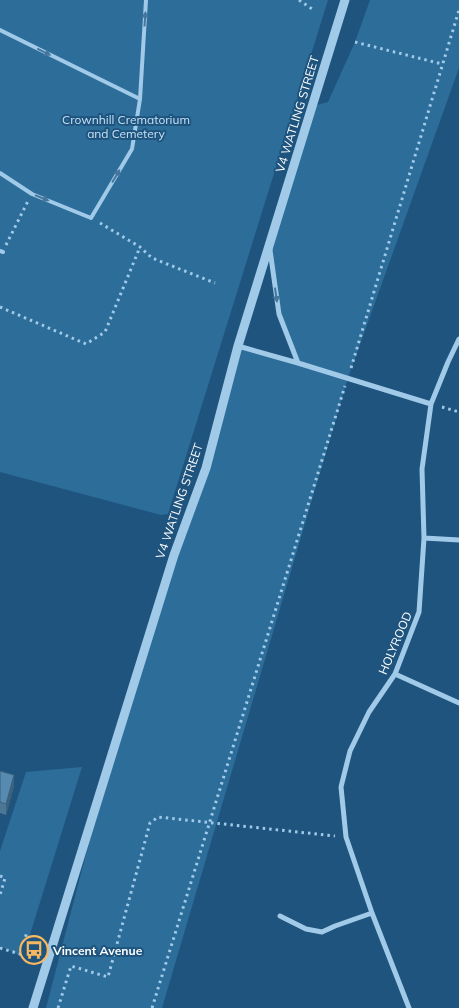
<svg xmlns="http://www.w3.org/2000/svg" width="459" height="1008" viewBox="0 0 459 1008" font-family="Mulish,sans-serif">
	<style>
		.green { fill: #2d6d9a }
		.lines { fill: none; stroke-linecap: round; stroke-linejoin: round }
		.path { stroke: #a1cae8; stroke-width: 3; stroke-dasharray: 2.5 4; stroke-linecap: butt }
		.service { stroke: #a1cae8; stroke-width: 4 }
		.minor { stroke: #a1cae8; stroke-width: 5 }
		.tertiary { stroke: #a1cae8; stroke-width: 9 }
		.wall { fill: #4b7797 }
		.shaded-wall { fill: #3d617b }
		.building { fill: #578ab0; stroke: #3d617b }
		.oneway { fill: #45779e }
		.labels { text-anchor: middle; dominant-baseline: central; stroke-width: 4; stroke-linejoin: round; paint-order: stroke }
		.street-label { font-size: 12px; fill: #fff; stroke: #1e547e }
		.park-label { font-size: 12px; fill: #c5e1f6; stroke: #1e547e }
		.poi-label { font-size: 12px; font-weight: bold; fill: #fff; stroke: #1e547e; text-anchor: start }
	</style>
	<rect width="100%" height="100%" fill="#1e547e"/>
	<!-- green -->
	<path class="green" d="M0 0H328L168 514 161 515 0 472Z
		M370 0H459V68L348 378 162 1008H46L110 762 206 468 238 346 298 362 279 314 269 247 313 106 328 102 355 42Z
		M82 767 23 957 0 946V851L26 772Z"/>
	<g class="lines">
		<!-- path -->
		<path class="path" d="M299 0 315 11
			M355 42 442 64
			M100 223 140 247 152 258 215 283
			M6 245 28 201
			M0 307 86 344 105 332 140 247
			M351 368 459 10
			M442 407 459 412
			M0 876 5 878 0 895
			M0 948 20 954 27 932
			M58 1008 71 966 108 977 150 823 158 817 335 836
			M152 1008 345 386"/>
		<!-- service -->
		<path class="service" d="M0 30 140 99
			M0 173 32 194 91 218 132 149 140 99 146 0
			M0 251 3 252"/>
		<!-- minor -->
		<path class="minor" d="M270 250 279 314 298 363
			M238 346 298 363 431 404
			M424 538 459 540
			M395 674 459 703
			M280 916 306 929 322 932 335 926 372 913
			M409 1008 372 913 346 837 341 787 350 751 369 712 395 674 419 612 424 538 422 469 431 404 448 362 459 339"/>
		<!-- tertiary -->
		<path class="tertiary" d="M33 1008 174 555 206 468 238 346 345 0"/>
	</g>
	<!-- wall -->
	<path class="wall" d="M0 771 14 786 6 815 0 813Z"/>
	<!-- shaded-wall -->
	<path class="shaded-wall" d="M14 775V786L6 815V804Z"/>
	<!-- building -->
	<path class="building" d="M0 771 14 775 6 804 0 802Z"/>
	<!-- one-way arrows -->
	<defs><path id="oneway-solid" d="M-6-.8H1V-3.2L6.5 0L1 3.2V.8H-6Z" transform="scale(1.25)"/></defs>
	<g class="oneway">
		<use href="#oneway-solid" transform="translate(145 19) rotate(-86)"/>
		<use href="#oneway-solid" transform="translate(44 52) rotate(26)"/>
		<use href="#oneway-solid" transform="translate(116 176) rotate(-59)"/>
		<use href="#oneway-solid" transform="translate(42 198) rotate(22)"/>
		<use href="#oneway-solid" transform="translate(276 295) rotate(82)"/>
	</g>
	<!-- icons -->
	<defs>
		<symbol id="bus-ring" viewBox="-11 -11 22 22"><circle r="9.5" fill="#1e547e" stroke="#f7b860" stroke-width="1.5"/><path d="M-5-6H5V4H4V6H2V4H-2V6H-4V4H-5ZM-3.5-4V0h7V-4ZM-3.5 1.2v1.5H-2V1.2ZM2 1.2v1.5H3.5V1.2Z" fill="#f7b860"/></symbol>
	</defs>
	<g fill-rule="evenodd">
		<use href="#bus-ring" x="18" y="934" width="32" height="32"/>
	</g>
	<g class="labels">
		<!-- street labels -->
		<g class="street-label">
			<text transform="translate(297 114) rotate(-73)">V4 WATLING STREET</text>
			<text transform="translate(179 501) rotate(-71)">V4 WATLING STREET</text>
			<text transform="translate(395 643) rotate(-67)">HOLYROOD</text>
		</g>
		<!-- park labels -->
		<g class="park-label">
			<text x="126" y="119">Crownhill Crematorium<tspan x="126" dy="14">and Cemetery</tspan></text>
		</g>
		<!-- poi labels -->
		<g class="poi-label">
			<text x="53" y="950">Vincent Avenue</text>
		</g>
	</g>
</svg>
